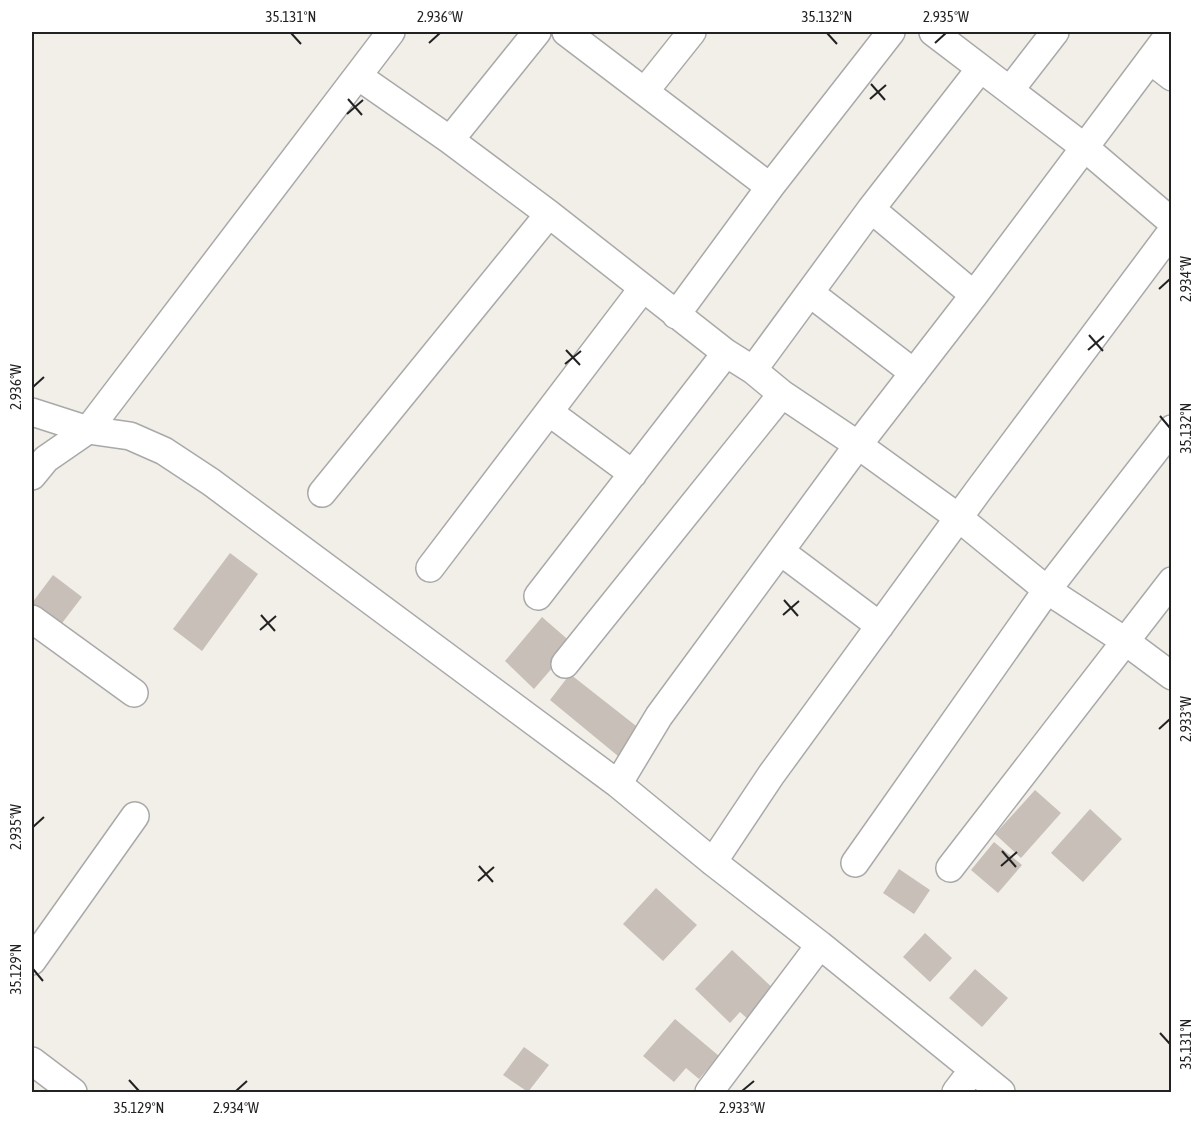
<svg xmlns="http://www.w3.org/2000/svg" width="1203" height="1124" viewBox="0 0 1203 1124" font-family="'Asap Condensed',sans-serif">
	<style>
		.building { fill: #c7bfb8 }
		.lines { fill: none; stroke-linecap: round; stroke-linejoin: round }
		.minor-casing { stroke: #a9a9a9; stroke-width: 30 }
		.minor { stroke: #fff; stroke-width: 27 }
		.ticks { fill: none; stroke: #222; stroke-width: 2 }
		.neatline { fill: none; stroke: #222; stroke-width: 2 }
		.ticks-label { font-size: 15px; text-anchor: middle; fill: #222 }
	</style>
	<rect width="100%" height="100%" fill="#f2efe9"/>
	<!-- building -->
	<path class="building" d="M230 553 258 574 202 651 173 629Z
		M53 575 82 597 56 631 32 612V603Z
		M542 617 573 644 534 689 505 661Z
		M570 674 640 729 618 756 550 700Z
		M1035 790 1061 813 1021 858 995 834Z
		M1090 809 1122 839 1083 882 1051 853Z
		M994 842 1022 865 998 893 971 870Z
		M899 869 930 890 914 914 883 893Z
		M656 888 697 925 663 961 623 924Z
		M925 933 952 958 930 982 903 957Z
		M732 950 776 991 749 1020 740 1012 730 1023 695 989Z
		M975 969 1008 998 982 1027 949 998Z
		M675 1019 719 1056 699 1079 686 1068 674 1082 643 1056Z
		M524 1047 549 1065 528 1092 503 1075Z"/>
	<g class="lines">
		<defs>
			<path id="minor" d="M566 32 770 187
				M933 32 1084 147 1172 222
				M1150 60 1172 77
				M358 76 450 140 549 214 726 353 753 370 782 394 858 445 959 518 1047 590 1172 429
				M1010 90 1055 32
				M645 91 692 32
				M450 140 537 32
				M871 209 974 295
				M810 293 914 373
				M676 315 770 187 891 32
				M753 370 871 209 980 69
				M32 412 88 430 130 436 164 451 211 482 618 784 713 862 820 945 1001 1092
				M549 412 633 474
				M32 476 46 459 88 430 391 32
				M322 493 549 214
				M780 551 880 626
				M430 568 643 288
				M538 596 726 353
				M32 619 134 693
				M565 664 782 394
				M618 784 659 716 858 445 974 295 1171 32
				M713 862 771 775 978 491 1172 231
				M855 863 1047 590 1125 641 1172 676
				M950 868 1172 581
				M32 961 135 816
				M32 1061 73 1092
				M709 1092 820 945
				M956 1092 972 1071"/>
		</defs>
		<!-- minor casing -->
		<use href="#minor" class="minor-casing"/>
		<!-- minor -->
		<use href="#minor" class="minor"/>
	</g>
	<!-- ticks -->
	<path class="ticks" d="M291 33 301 44M827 33 837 44M429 43 440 33M935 43 946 33M871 84 885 100M348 99 362 115M870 99 886 85M347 114 363 100M1159 289 1170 279M1089 335 1103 351M566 350 580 365M1088 350 1104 336M565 364 581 351M33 387 44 377M1160 416 1170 428M784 600 798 616M261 615 275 631M783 615 799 601M260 630 276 616M1159 729 1170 719M33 827 44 817M1002 851 1016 867M479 866 493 882M1001 866 1017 852M478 881 494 867M33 969 43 981M1160 1033 1170 1044M129 1080 139 1091M236 1091 247 1081M742 1091 754 1081"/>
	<!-- border -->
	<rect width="1203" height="1124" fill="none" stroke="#ffffff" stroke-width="66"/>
	<rect x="33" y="33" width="1137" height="1058" class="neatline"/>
	<g class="ticks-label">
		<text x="291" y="22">35.131°N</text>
		<text x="440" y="22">2.936°W</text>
		<text x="827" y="22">35.132°N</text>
		<text x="946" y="22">2.935°W</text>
		<text transform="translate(1186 279) rotate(-90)" y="5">2.934°W</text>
		<text transform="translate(16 387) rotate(-90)" y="5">2.936°W</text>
		<text transform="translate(1186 428) rotate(-90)" y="5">35.132°N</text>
		<text transform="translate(1186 719) rotate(-90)" y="5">2.933°W</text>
		<text transform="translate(16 827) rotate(-90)" y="5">2.935°W</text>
		<text transform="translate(16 969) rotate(-90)" y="5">35.129°N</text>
		<text transform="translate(1186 1044) rotate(-90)" y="5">35.131°N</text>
		<text x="139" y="1113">35.129°N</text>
		<text x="236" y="1113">2.934°W</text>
		<text x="742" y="1113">2.933°W</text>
	</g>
</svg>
